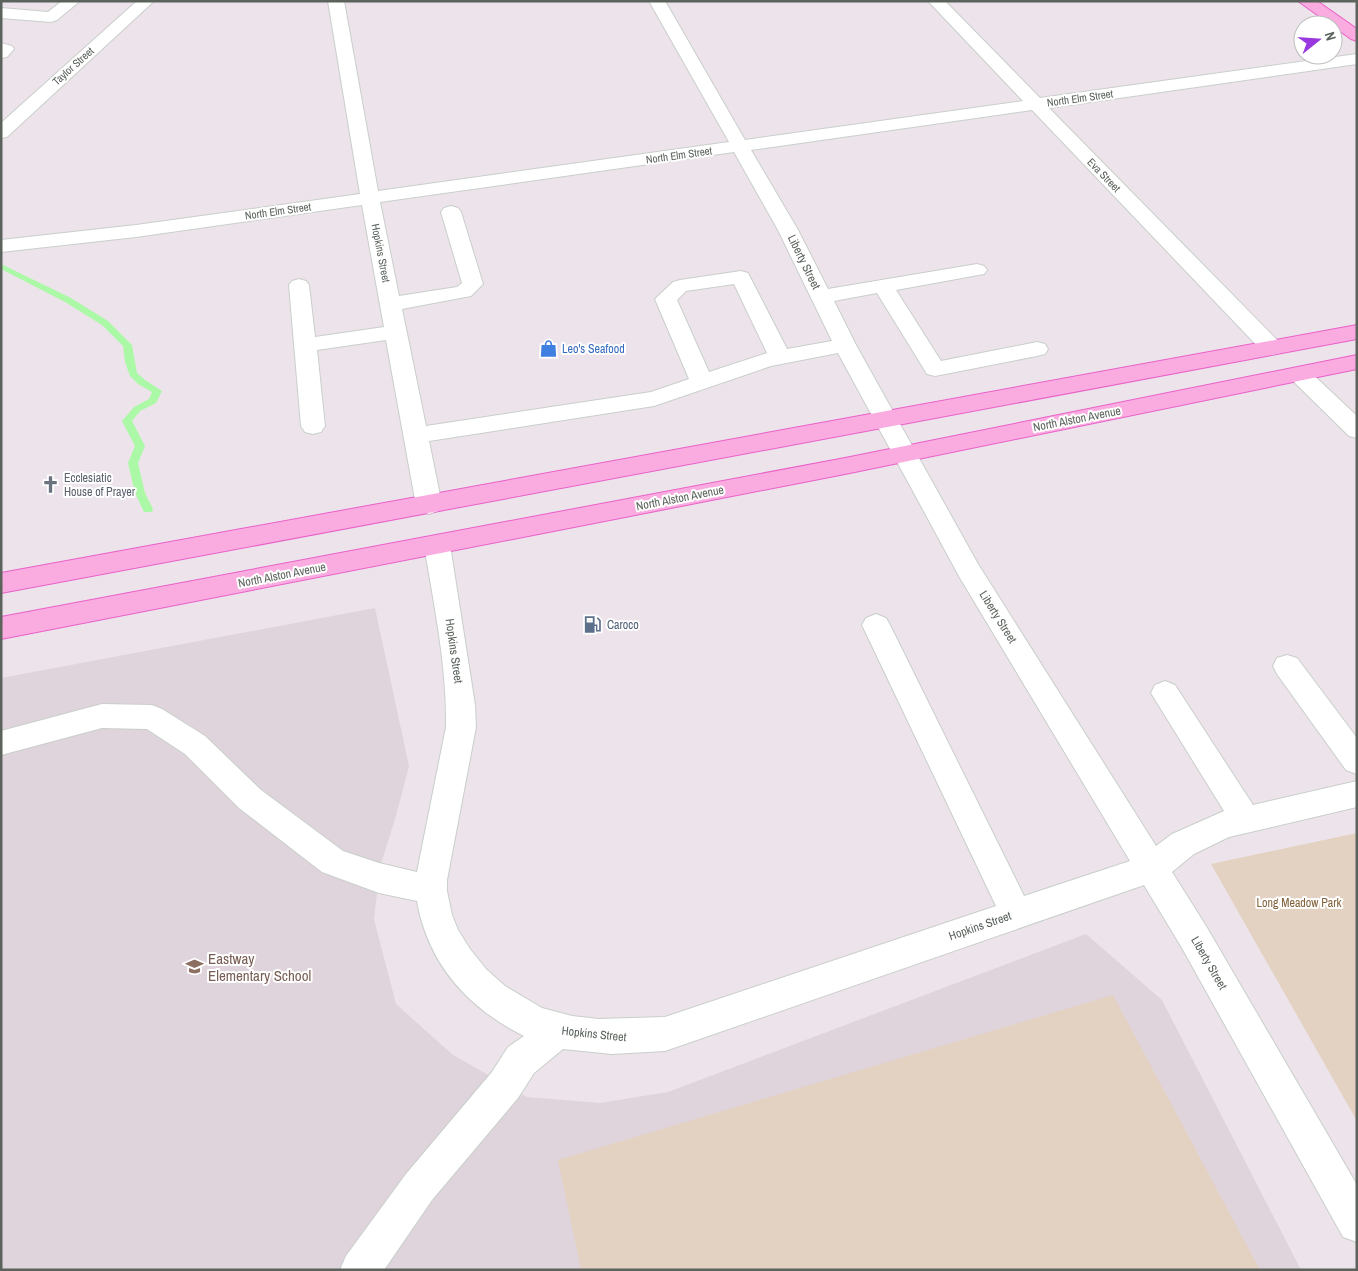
<svg xmlns="http://www.w3.org/2000/svg" width="1358" height="1271" viewBox="0 0 1358 1271" font-family="'Archivo Narrow',sans-serif">
	<style>
		.education { fill: #e0d4dc }
		.green { fill: #e3d2c1 }
		.lines { fill: none; stroke-linecap: round; stroke-linejoin: round }
		.stream { fill: #abf9a7; fill-rule: evenodd }
		.minor-casing { stroke: #c9cfca; stroke-width: 2 }
		.major-casing { stroke: #e861c9; stroke-width: 2 }
		.minor { fill: #fff; fill-rule: evenodd }
		.major { fill: #faabdf; fill-rule: evenodd }
		.labels { text-anchor: middle; dominant-baseline: central; stroke-width: 4; stroke-linejoin: round; paint-order: stroke }
		.far-street-label { font-size: 11px; fill: #5b635c; stroke: #fff }
		.street-label { font-size: 12px; fill: #5b635c; stroke: #fff }
		.shop-label { font-size: 12px; fill: #366cbe; stroke: #fff; text-anchor: start }
		.worship-label { font-size: 12px; fill: #5b616d; stroke: #fff; text-anchor: start }
		.service-label { font-size: 12px; fill: #4e5e75; stroke: #fff; text-anchor: start }
		.park-label { font-size: 12px; fill: #82623a; stroke: #fff }
		.near-education-label { font-size: 15px; fill: #785e54; stroke: #fff; text-anchor: start }
	</style>
	<rect width="100%" height="100%" fill="#ede3ea"/>
	<!-- education -->
	<path class="education" d="M375 608 409 766 396 816 380 867 374 919 396 1004 453 1055 527 1097 600 1103 668 1092 1086 934 1162 1000 1301 1270H1V678Z"/>
	<!-- green -->
	<path class="green" d="M1357 833V1121L1211 864Z
		M1113 995 1260 1270H581L558 1160Z"/>
	<g class="lines">
		<!-- stream -->
		<path class="stream" d="M1 264 71 298 108 321 132 345 137 373 145 380 162 391 156 403 140 411 132 421 145 446 138 463 145 493 153 509 152 512H144L135 493 128 463 135 446 122 421 134 407 149 399 152 392 138 384 130 376 125 362 123 346 102 325 65 302 1 269Z"/>
		<defs>
			<path id="minor" d="M62 1H80L57 20 51 22 1 18V8L48 12Z
				M137 1H154L7 137 1 138V123Z
				M328 1H344L378 191 729 142 649 1H665L745 140 1023 101 928 1H945L1040 98 1357 54V64L1049 108 1280 343 1283 348 1280 353 1272 355 1264 353 1032 110 751 150 798 230 828 289 977 264 984 266 987 270 984 274 896 290 941 361 1037 342 1045 344 1048 349 1045 354 1037 356 935 376 927 374 877 293 834 301 856 345 978 564 1156 846 1172 834 1224 811 1151 693 1155 685 1165 681 1175 685 1253 805 1357 781V807L1229 837 1194 854 1172 872 1206 926 1357 1185V1242L1343 1237 1182 948 1144 885 665 1051 612 1054 563 1049 534 1073 518 1098 432 1200 384 1270H340L346 1256 406 1174 492 1072 508 1047 524 1036C468 1008 428 964 417 901L379 893 322 872 239 808 185 754 147 729 102 728 1 755V731L102 704 152 705 162 709 205 736 261 790 343 851 379 863 417 872 446 727C447 666 434 605 424 545L428 538 437 536 446 538 450 545 475 705 476 727 447 880V891L452 915 458 930 470 949 486 969 505 986 542 1008 572 1016 599 1019 665 1017 996 906 862 625 866 618 876 614 886 618 890 625 1024 896 1130 861 960 578 838 353 771 366 654 406 429 441 442 505 438 511 429 514 420 511 416 505 386 340 317 350 325 426 321 432 313 434 305 432 301 426 289 285 292 281 299 279 306 281 309 285 315 337 384 327 362 205 136 237 1 252V240L136 225 360 194ZM734 152 778 230 832 341 787 349 748 273 741 271 680 280 673 282 655 299 689 379 651 392 426 426 402 309 471 296 483 284 461 212 458 208 451 206 444 208 441 212 462 283 457 287 399 296 380 202ZM734 284 767 353 709 372 677 300 686 291Z
				M1 43 12 46 14 49 7 57 1 58Z
				M1299 367 1307 369 1357 416V438L1349 436 1291 379 1288 374 1291 369Z
				M1287 655 1297 658 1357 738V774L1346 770 1277 674 1273 666 1277 658Z"/>
			<path id="major" d="M1298 1H1317L1357 29V41L1351 39Z
				M1357 325V339L1 593V573Z
				M1357 355V369L845 474 1 639V617L845 458Z"/>
		</defs>
		<!-- minor casing -->
		<use href="#minor" class="minor-casing"/>
		<!-- major casing -->
		<use href="#major" class="major-casing"/>
		<!-- minor -->
		<use href="#minor" class="minor"/>
		<!-- major -->
		<use href="#major" class="major"/>
	</g>
	<!-- icons -->
	<defs>
		<symbol id="shop-bare" viewBox="-9 -9 18 18"><path d="M-5-2.5h2.3a2.7 3.5 0 0 1 5.4 0H5L5.5 6h-11ZM-1.5-2.5h3a1.5 2.3 0 0 0-3 0Z" fill="#3f7fe0" stroke="#fff" stroke-width="2.5" paint-order="stroke"/></symbol>
		<symbol id="church-bare" viewBox="-9 -9 18 18"><path d="M-1.2-6h2.4v3.5h3.3v2.4h-3.3V6h-2.4V-.1h-3.3v-2.4h3.3Z" fill="#6b7280" stroke="#fff" stroke-width="2.5" paint-order="stroke"/></symbol>
		<symbol id="fuel-bare" viewBox="-9 -9 18 18"><path d="M-5.5-6h7V0h2V4h1.3V-2.5L3-4.5l.8-.8L6-3V5H2.5V1h-1V6h-7ZM-4.2-4.7v3.2H.2V-4.7Z" fill="#5c6f8a" stroke="#fff" stroke-width="2.5" paint-order="stroke"/></symbol>
		<symbol id="school-bare" viewBox="-9 -9 18 18"><path d="M0-5L7-2L0 1L-7-2ZM-4 1L0 2.5L4 1V4Q0 6-4 4Z" fill="#8d6e63" stroke="#fff" stroke-width="2.5" paint-order="stroke"/></symbol>
	</defs>
	<g fill-rule="evenodd">
		<use href="#shop-bare" x="536" y="336" width="25" height="25"/>
		<use href="#church-bare" x="38" y="472" width="25" height="25"/>
		<use href="#fuel-bare" x="580" y="612" width="25" height="25"/>
		<use href="#school-bare" x="182" y="954" width="25" height="25"/>
	</g>
	<g class="labels">
		<!-- far-street labels -->
		<g class="far-street-label">
			<text transform="translate(73 66) rotate(-42)">Taylor Street</text>
			<text transform="translate(1080 98) rotate(-8)">North Elm Street</text>
			<text transform="translate(679 155) rotate(-8)">North Elm Street</text>
			<text transform="translate(1104 175) rotate(46)">Eva Street</text>
			<text transform="translate(278 211) rotate(-8)">North Elm Street</text>
			<text transform="translate(381 253) rotate(79)">Hopkins Street</text>
		</g>
		<!-- street labels -->
		<g class="street-label">
			<text transform="translate(804 262) rotate(64)">Liberty Street</text>
			<text transform="translate(1077 419) rotate(-11)">North Alston Avenue</text>
			<text transform="translate(680 498) rotate(-11)">North Alston Avenue</text>
			<text transform="translate(282 575) rotate(-11)">North Alston Avenue</text>
			<text transform="translate(998 617) rotate(58)">Liberty Street</text>
			<text transform="translate(454 651) rotate(82)">Hopkins Street</text>
			<text transform="translate(980 926) rotate(-19)">Hopkins Street</text>
			<text transform="translate(1209 963) rotate(60)">Liberty Street</text>
			<text transform="translate(594 1034) rotate(6)">Hopkins Street</text>
		</g>
		<!-- shop labels -->
		<g class="shop-label">
			<text x="562" y="349">Leo's Seafood</text>
		</g>
		<!-- worship labels -->
		<g class="worship-label">
			<text x="64" y="478">Ecclesiatic<tspan x="64" dy="14">House of Prayer</tspan></text>
		</g>
		<!-- service labels -->
		<g class="service-label">
			<text x="607" y="625">Caroco</text>
		</g>
		<!-- park labels -->
		<g class="park-label">
			<text x="1299" y="903">Long Meadow Park</text>
		</g>
		<!-- near-education labels -->
		<g class="near-education-label">
			<text x="208" y="958">Eastway<tspan x="208" dy="17">Elementary School</tspan></text>
		</g>
	</g>
	<!-- border -->
	<rect width="1358" height="1271" fill="none" stroke="#5b635c" stroke-width="5"/>
	<!-- north arrow -->
	<g transform="translate(1318 40) rotate(73)"><circle r="24" fill="#ffffff" stroke="#bdc1be"/>
	<path d="M0-4L9 19L0 12L-9 19Z" fill="#9938de"/>
	<text y="-8" font-size="14" font-weight="bold" text-anchor="middle" fill="#5b635c">N</text>
	</g>
</svg>
